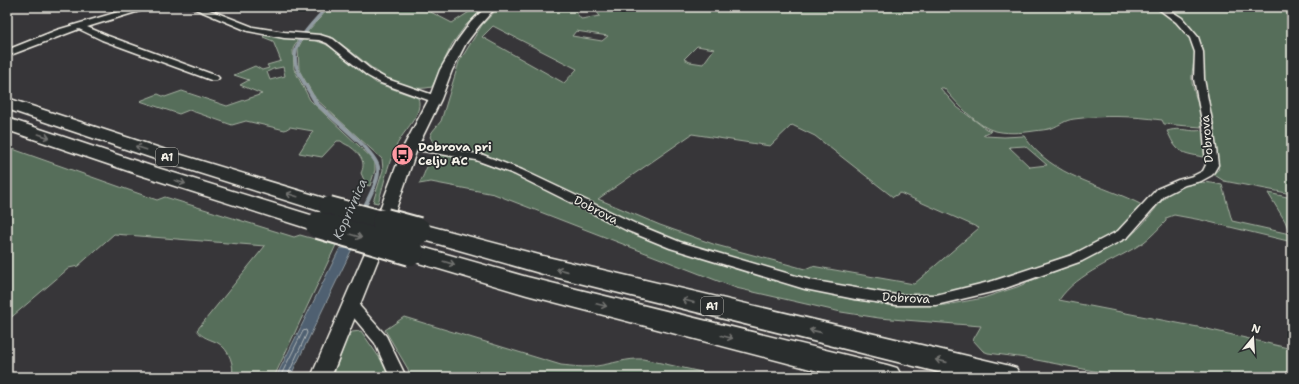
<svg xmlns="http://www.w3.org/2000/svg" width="1299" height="384" viewBox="0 0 1299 384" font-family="'Shantell Sans',sans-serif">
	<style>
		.green { fill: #566e5a; stroke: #a5b0a1; fill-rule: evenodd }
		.water { fill: #4f6171; stroke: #919ba1 }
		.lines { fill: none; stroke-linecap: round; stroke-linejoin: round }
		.shore { stroke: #b2b7b8; stroke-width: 1 }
		.stream-far1 { stroke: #919ba1; stroke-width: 3.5 }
		.stream { stroke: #919ba1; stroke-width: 4 }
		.minor-casing { stroke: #f4f1e8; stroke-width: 3 }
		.tertiary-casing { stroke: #f4f1e8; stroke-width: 3 }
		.motorway-casing { stroke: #f4f1e8; stroke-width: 3 }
		.minor { fill: #2a2d2e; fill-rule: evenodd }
		.tertiary { fill: #2a2d2e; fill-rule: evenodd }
		.motorway { fill: #2a2d2e; fill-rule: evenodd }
		.motorway-bridge-far1-casing { stroke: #f4f1e8; stroke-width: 24; stroke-linecap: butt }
		.motorway-bridge-casing { stroke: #f4f1e8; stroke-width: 30; stroke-linecap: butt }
		.motorway-bridge-far1 { stroke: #2a2d2e; stroke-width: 20 }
		.motorway-bridge { stroke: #2a2d2e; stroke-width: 26 }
		.oneway { stroke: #71726f }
		.labels { text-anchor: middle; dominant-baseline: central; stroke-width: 3.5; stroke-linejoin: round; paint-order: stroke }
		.shield { fill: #2a2d2e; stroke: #b7b6b0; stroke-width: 1 }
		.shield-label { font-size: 11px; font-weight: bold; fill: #f4f1e8 }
		.street-label { font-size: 12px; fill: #f4f1e8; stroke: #2a2d2e }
		.poi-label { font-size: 12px; font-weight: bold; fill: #f4f1e8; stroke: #2a2d2e; text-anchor: start }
		.water-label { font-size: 13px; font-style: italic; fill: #b2b7b8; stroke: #2a2d2e }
	</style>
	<rect width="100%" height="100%" fill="#373639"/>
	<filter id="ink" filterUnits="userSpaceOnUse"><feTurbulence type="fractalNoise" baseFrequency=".025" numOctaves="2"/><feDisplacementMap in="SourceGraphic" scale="8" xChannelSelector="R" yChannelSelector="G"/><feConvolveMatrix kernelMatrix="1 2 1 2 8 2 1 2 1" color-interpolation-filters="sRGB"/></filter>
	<g filter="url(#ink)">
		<!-- green -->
		<path class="green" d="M330 7H421L452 23 477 7H484L466 25 452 44 432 87C394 96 364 58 335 40L328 37 305 34Z
			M499 7H572L581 19 600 16 596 11 598 7H1292V194L1224 181 1213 174 1219 169C1211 152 1188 159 1177 148 1172 143 1170 136 1167 131 1186 125 1196 138 1213 124L1202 75 1203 62 1194 60C1193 67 1191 75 1192 83 1195 98 1202 111 1201 127L1164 124 1162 120C1132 116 1104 115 1074 119 1065 120 1060 125 1052 128 1047 130 1040 130 1034 131 1021 133 1005 134 992 130 976 125 954 100 944 88H940L957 107 986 129 991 131 983 135 985 136 1004 137 1024 136C1054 179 1101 183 1144 206L1109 239 1009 278 949 293 917 296 889 294 817 282 699 248 648 230 514 166 482 155 441 145 433 142 430 137 432 132 441 121 459 62 482 25ZM493 26 577 69 564 83 482 37ZM576 31 608 36 602 41 572 36ZM697 46 714 49 703 64 690 62 684 59ZM792 125 815 136 893 197 900 193 979 228 914 284 812 266 805 269 716 245 660 225 598 199 692 134 770 146ZM1025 146 1047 165 1030 167 1009 147Z
			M265 35 279 37H299L293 49 294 69 310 100 375 161V170L370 186 362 184 364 180 361 173C366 163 361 155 352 148 349 145 345 145 341 141H337L322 157 299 153 313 131 290 127 285 130 246 121 232 125 189 110 179 114 140 101 158 94 165 97 182 91 227 106 262 94 240 85 249 80 234 75 255 66 262 70 269 68 267 65 281 61 273 41 263 37ZM283 67 285 76 270 80 267 72 273 69Z
			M304 37 325 44 332 48 376 83 418 98C423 111 409 126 402 136 389 155 385 182 378 203L373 202 383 170 382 159 315 98 299 70 298 48Z
			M7 147 157 200 165 197 294 237 300 235 336 245 274 377H232C235 366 229 349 218 343 210 339 202 338 197 330L265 246 114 234 78 266 69 268 7 321Z
			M443 154 470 159 519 176 618 226 671 248 853 300 906 306 946 305 983 298 1017 287 1125 240C1162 214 1163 171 1222 185L1232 221 1290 234 1285 221 1268 193 1292 198V242L1201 220 1174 215 1166 218V221C1159 228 1152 236 1144 242 1116 261 1078 272 1059 300L1203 328 1292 349V377H1125L1026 358 988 353 983 351 973 340 981 326 879 318 841 312 736 288 494 194 431 182 419 184C427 171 426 158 443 154Z
			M404 317 561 365C572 366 584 368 596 366 612 364 627 358 643 359L724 377H410L408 369 385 330Z
			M361 331 381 360 389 377H333L346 340 352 332Z"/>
		<!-- water -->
		<path class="water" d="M340 248 352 249 290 377H276Z"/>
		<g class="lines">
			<!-- shore -->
			<path class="shore" d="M280 377 303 331 306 330 307 333 287 377"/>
			<!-- stream-far1 -->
			<path class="stream-far1" d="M313 98C308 89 302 80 298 71 286 45 312 25 327 7"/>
			<!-- stream -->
			<path class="stream" d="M313 97 316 103C330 116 374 150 378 167 380 179 368 199 363 210"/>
			<defs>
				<path id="minor" d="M135 7H147L146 9 87 27 108 36 217 76 219 78 217 80H211L102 40 79 29 13 54H7V50L57 30Z
					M191 7H202L253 27 284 32 320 35 333 39 374 72 387 79 439 97 440 99 439 101H431L381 83 368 76 327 43 319 40 284 38 248 31Z
					M1156 7H1165L1182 18 1198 37 1203 52 1204 79 1213 126 1218 165 1212 175 1201 181 1185 185 1165 195 1128 237 1082 261 1000 290 936 305H896L855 299 805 289 670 248 626 230 514 174 476 160 411 149 406 146 411 143 483 155 522 170 636 224 680 242 810 280 896 295H936L993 281 1072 255 1118 231 1157 189 1178 180 1193 176 1203 171 1206 165 1203 126 1194 79 1195 52 1190 38 1176 22Z
					M351 301 356 302 386 336 406 377H390L375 343 344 306 346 302Z"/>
				<path id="tertiary" d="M486 7H496L479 26 466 43 452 70 441 99 418 146 396 209 393 212 388 214 383 212 380 209 404 146 429 99 440 70 457 41 471 22Z
					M371 251 377 253 379 257 331 377H311L363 257 365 253Z"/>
				<path id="motorway" d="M7 98 175 153 337 202 340 207 337 212 329 214 161 161 7 109Z
					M7 118 151 166 327 220 331 225 327 230 319 232 137 174 7 130Z
					M418 223 543 256 1006 365 1016 368 1021 377H958L543 274 410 236 406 231 410 226Z
					M411 244 527 277 887 365 897 368 902 377H841L527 295 402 258 399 252 402 246Z"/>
			</defs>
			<!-- minor casing -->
			<use href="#minor" class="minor-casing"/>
			<!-- tertiary casing -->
			<use href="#tertiary" class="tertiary-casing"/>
			<!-- motorway casing -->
			<use href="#motorway" class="motorway-casing"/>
			<!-- minor -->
			<use href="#minor" class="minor"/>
			<!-- tertiary -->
			<use href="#tertiary" class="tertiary"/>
			<!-- motorway -->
			<use href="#motorway" class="motorway"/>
			<defs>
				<path id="motorway-bridge-far1" d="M329 207 389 223"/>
				<path id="motorway-bridge" d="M385 222 418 231
					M319 225 411 252"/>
			</defs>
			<!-- motorway-bridge-far1 casing -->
			<use href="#motorway-bridge-far1" class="motorway-bridge-far1-casing"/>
			<!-- motorway-bridge casing -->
			<use href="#motorway-bridge" class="motorway-bridge-casing"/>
			<!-- motorway-bridge-far1 -->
			<use href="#motorway-bridge-far1" class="motorway-bridge-far1"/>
			<!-- motorway-bridge -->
			<use href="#motorway-bridge" class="motorway-bridge"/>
		</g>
		<!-- one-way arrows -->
		<defs><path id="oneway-shaft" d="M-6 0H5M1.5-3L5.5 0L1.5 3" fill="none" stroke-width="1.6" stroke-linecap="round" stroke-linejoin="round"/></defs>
		<g class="oneway">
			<use href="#oneway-shaft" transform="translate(44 136) rotate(19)"/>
			<use href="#oneway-shaft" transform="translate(141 148) rotate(-162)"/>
			<use href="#oneway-shaft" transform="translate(180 182) rotate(17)"/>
			<use href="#oneway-shaft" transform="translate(292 195) rotate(-163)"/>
			<use href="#oneway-shaft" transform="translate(356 236) rotate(16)"/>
			<use href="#oneway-shaft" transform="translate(449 263) rotate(16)"/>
			<use href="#oneway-shaft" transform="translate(562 270) rotate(-166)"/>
			<use href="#oneway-shaft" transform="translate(688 301) rotate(-166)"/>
			<use href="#oneway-shaft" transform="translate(601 305) rotate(14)"/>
			<use href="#oneway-shaft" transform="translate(815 331) rotate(-167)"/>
			<use href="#oneway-shaft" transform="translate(727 337) rotate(14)"/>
			<use href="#oneway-shaft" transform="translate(941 361) rotate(-167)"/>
		</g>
	</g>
	<!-- icons -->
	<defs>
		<symbol id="bus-disc" viewBox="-11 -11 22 22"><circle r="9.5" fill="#ff9aa2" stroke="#2a2d2e"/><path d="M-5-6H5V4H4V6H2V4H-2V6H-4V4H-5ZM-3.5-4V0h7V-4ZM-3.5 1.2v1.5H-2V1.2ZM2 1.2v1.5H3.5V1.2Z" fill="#111"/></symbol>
	</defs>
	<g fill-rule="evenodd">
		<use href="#bus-disc" x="390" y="142" width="25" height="25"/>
	</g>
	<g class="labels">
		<!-- shield labels -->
		<g class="shield">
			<rect x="156" y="148" width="22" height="18" rx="3"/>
			<rect x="701" y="297" width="22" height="18" rx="3"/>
		</g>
		<g class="shield-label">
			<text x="167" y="157">A1</text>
			<text x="712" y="306">A1</text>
		</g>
		<!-- street labels -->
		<g class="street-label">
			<text transform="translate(1207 139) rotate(-95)">Dobrova</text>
			<text transform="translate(596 210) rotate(27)">Dobrova</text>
			<text transform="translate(906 298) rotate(3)">Dobrova</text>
		</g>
		<!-- poi labels -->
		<g class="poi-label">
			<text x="418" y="147">Dobrova pri<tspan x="418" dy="14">Celju AC</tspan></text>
		</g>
		<!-- water labels -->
		<g class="water-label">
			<text transform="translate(350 209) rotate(-66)">Koprivnica</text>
		</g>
	</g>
	<!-- margin -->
	<rect width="1299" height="384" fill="none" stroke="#2a2d2e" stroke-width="24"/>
	<rect x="12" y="12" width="1275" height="360" fill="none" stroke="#f4f1e8" stroke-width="1.5" filter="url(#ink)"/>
	<!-- north arrow -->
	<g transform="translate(1253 338) rotate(18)" stroke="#2a2d2e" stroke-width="3" paint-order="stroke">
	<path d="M0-3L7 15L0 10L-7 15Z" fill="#f4f1e8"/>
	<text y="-6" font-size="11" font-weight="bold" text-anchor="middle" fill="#f4f1e8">N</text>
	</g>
</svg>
